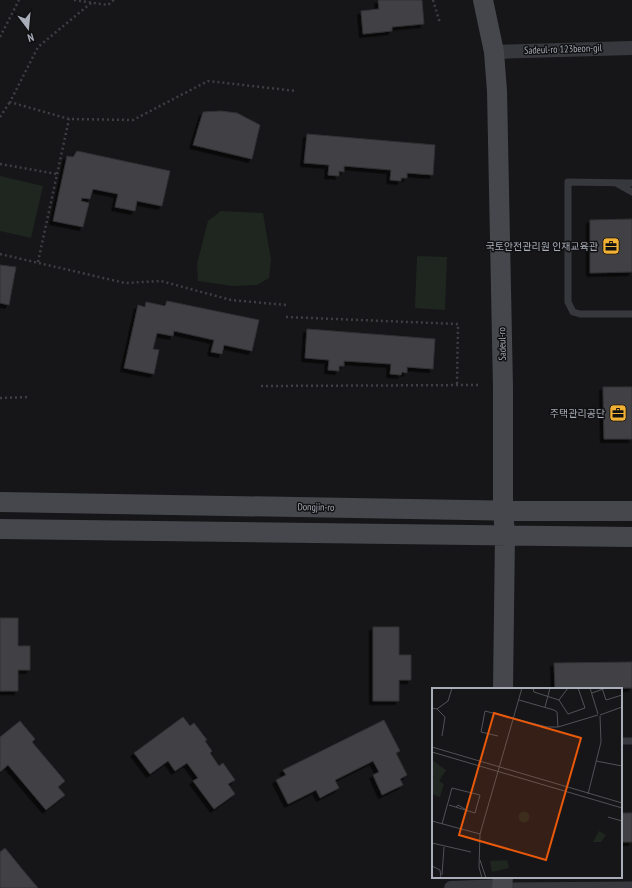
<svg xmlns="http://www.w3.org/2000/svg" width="632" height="888" viewBox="0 0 632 888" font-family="'PT Sans Narrow','Noto Sans KR',sans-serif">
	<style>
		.green { fill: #1e261f }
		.building { fill: #404145; stroke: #303034; filter: url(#shadow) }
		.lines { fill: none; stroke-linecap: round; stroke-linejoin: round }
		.path { stroke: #3d3f44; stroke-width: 2.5; stroke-dasharray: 2 3; stroke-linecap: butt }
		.lane { stroke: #37383d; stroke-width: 7 }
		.street { stroke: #37383d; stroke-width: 14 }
		.secondary { stroke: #45474d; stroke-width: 20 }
		.labels { text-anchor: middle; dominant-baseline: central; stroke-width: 3; stroke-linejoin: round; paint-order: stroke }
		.street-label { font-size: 10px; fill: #a8adb8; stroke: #111113 }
		.poi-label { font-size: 10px; fill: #a8adb8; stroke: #111113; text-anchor: end }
		.inset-road { fill: none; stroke: #505258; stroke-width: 1 }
		.view { fill: #e8590c; fill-opacity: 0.15; stroke: #e8590c; stroke-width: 2 }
		.inset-edge { fill: none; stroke: #a8adb8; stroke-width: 2 }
	</style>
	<defs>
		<filter id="shadow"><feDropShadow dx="-3.5" dy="3.5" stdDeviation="0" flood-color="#0009"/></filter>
	</defs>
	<rect width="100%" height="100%" fill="#161618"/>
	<!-- green -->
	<path class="green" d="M0 176 43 186 31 238 0 231Z
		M221 211 263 213 271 260 269 278 257 285 233 286 198 281 197 264 208 221Z
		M417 256 447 257 445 310 415 308Z"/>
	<!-- building -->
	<path class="building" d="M378 0H422L424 24 392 27V31L363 34 361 11 379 9Z
		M221 111 237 113 260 125 252 159 193 145 203 112Z
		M307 134 435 145 433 175 407 173V178H401V181L390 180 391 170 344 166V172L339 171V176L328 175 329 165 304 163Z
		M77 151 170 171 162 206 137 201 135 211 115 207 118 194 93 189 90 199 82 198 81 201 89 203 83 227 53 221 67 156 73 157Z
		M632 219V272L590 273V220Z
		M0 265 16 267 9 305 0 303Z
		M167 301 259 320 252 351 224 345 222 354 211 352 214 340 174 331 173 336 157 333 153 349 159 350 154 374 124 368 138 305 145 307 146 302 165 306Z
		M307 329 435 339 433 369 407 367V373L402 372 401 375 390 374 391 364 344 361V366H339V371L328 370 329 360 305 358Z
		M603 387H632V439H604Z
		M0 618H18V646H30V670H18V691H0Z
		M373 627H399V655H411V680H399V701H373Z
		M632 662V688L555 689 554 663Z
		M183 717 190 726 194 723 207 740 205 741 212 751 210 753 219 766 223 763 235 780 228 784 235 794 214 809 193 781 198 778 187 763 175 771 168 761 150 774 134 753Z
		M384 720 400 751 396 753 407 775 400 779 403 785 382 795 373 775 379 772 373 761 335 780 339 788 320 798 316 790 288 804 276 780 286 775 283 770Z
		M20 721 35 739 32 742 65 781 58 787 65 795 46 810 8 765 0 772V737Z
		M621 813H632V842H621Z
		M5 848 22 869 38 888H0V852Z"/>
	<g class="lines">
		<!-- path -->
		<path class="path" d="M74 0 108 5 114 0
			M433 0 440 23
			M91 3 38 47 10 102 69 119 133 120 208 81 296 91
			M0 37 19 0
			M0 117 10 102
			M0 164 57 174
			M0 254 125 283 161 281 231 300 286 305
			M38 262 69 119
			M286 317 458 324 457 384
			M261 386 478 385
			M0 398 29 397"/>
		<!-- lane -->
		<path class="lane" d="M616 183 632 192
			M632 183 568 182V302L573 312 580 314H632
			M621 741H632
			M503 886 632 885"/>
		<!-- street -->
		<path class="street" d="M494 52 632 48
			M451 888 503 886"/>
		<!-- secondary -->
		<path class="secondary" d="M483 0 494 52 497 91 503 388V510L505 534 503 689
			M0 502 525 511H632
			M0 529 632 537
			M502 888 503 877"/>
	</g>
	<!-- icons -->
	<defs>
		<symbol id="office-square" viewBox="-11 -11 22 22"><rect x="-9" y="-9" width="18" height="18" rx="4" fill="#f2b134" stroke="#111113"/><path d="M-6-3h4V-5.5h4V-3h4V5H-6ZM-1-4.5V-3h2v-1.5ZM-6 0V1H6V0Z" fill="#111"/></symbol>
	</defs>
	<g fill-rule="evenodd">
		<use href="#office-square" x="601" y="236" width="20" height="20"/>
		<use href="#office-square" x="608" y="403" width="20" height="20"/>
	</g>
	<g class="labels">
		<!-- street labels -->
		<g class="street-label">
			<text transform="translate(563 49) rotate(-2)">Sadeul-ro 123beon-gil</text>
			<text transform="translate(502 344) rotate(-91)">Sadeul-ro</text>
			<text transform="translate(316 507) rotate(1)">Dongjin-ro</text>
		</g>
		<!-- poi labels -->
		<g class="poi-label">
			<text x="598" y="246">국토안전관리원 인재교육관</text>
			<text x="605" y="413">주택관리공단</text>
		</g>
	</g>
	<!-- overview -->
	<g transform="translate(432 688)">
		<rect width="190" height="190" fill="#161618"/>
		<path d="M0 72 14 82 7 93 12 96 8 109 0 106V89L4 91 0 88ZM86.5 129a5.5 5.5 0 1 1 11 0a5.5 5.5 0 1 1-11 0ZM167 143 174 147 169 154H161ZM75 172 77 180 60 184 58 173Z" fill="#1e261f"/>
		<path class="inset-road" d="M101 0 102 4 127 12 136 26 153 20 146 0M158 0 166 26M170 0 174 12 190 7M160 5 174 0M87 12 122 22 125 24 126 39M127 12 136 0M113 19 118 0M0 20 5 21 13 29 10 48M5 21 16 13 20 0M168 27 190 19M66 48 49 44 53 23 115 39H126L166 27M0 59 190 115M0 64 190 120M164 73 190 78M156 106 169 54 168 28M24 119 26 117 36 123M176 129 190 133M0 133 48 146M10 136 20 100 48 107 43 125 17 117M0 155 39 164M48 172 54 190M0 178 8 182 9 190M10 187 12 159M50 190 47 179 48 146 90 0"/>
		<path class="view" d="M62 25 149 50 114 172 27 147Z"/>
		<rect width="190" height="190" class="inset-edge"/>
	</g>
	<!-- north arrow -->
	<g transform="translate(28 28) rotate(164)" stroke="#111113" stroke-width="3" paint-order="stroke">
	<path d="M0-3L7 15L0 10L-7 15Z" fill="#a8adb8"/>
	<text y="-6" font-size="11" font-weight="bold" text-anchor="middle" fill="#a8adb8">N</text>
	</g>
</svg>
